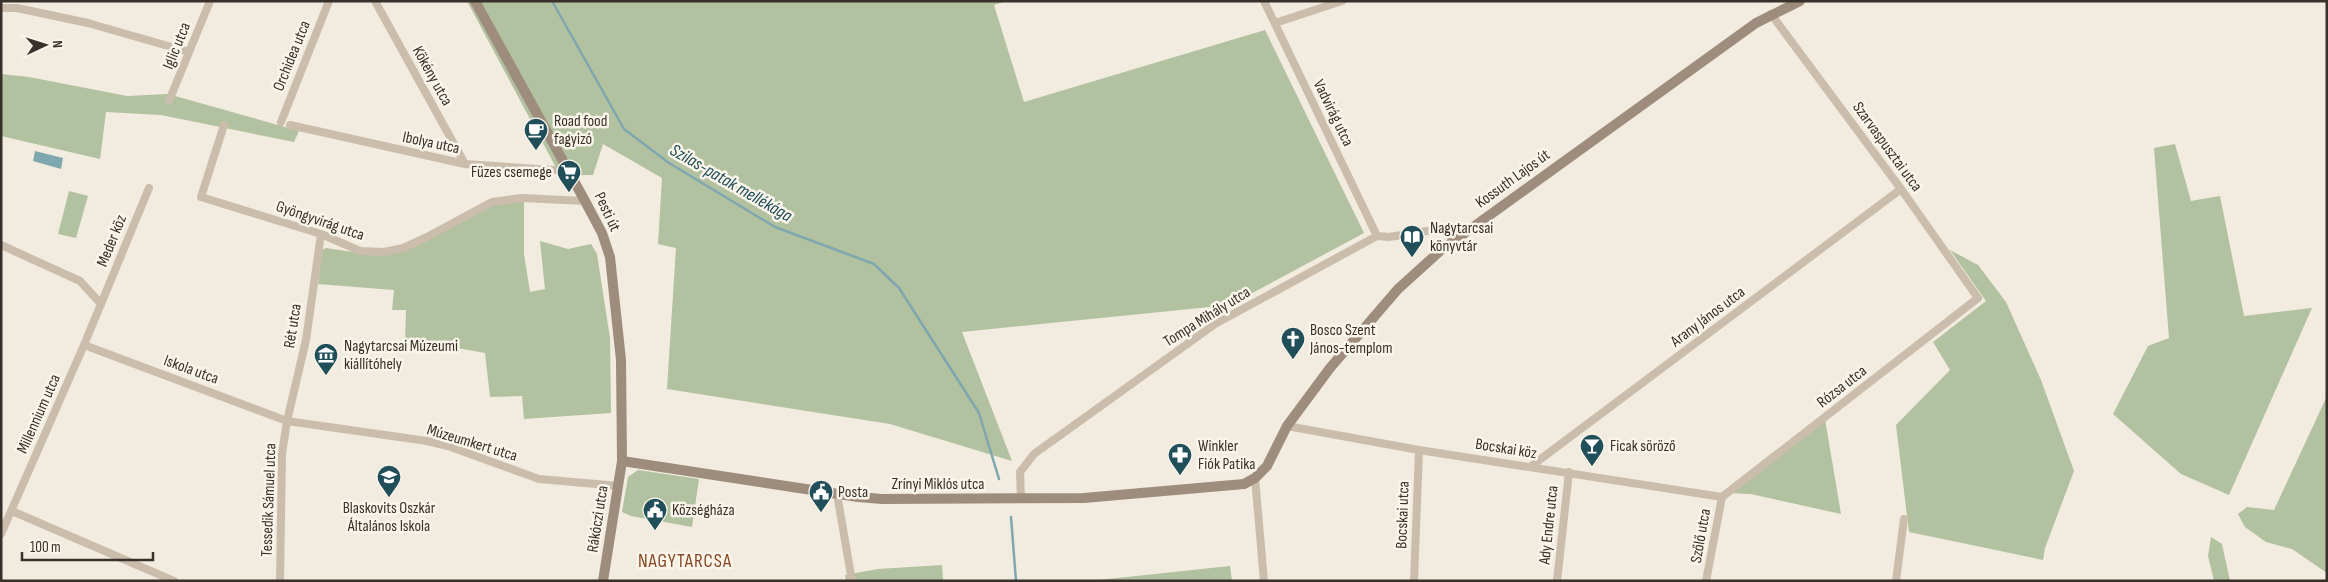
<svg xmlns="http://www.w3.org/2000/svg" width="2328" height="582" viewBox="0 0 2328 582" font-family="'Sofia Sans Condensed',sans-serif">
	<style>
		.green { fill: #b2c19f }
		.water { fill: #7ea7af }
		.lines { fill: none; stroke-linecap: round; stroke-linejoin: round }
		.stream { stroke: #7ea7af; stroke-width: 2.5 }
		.street { stroke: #cbbdab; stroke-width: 8 }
		.secondary { stroke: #9e8c7c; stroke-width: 10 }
		.labels { text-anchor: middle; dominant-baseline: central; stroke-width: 5; stroke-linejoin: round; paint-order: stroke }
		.street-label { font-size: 16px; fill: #38302a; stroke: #faf5eb }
		.poi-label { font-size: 16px; fill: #38302a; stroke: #faf5eb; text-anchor: start }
		.water-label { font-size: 18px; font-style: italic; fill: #204f59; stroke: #faf5eb }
		.quarter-label { font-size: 19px; letter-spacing: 1px; fill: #864724; stroke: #faf5eb }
	</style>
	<rect width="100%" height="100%" fill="#f2ebdf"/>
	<!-- green -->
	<path class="green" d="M467 1H1007L994 5 1024 102 1265 30 1364 233 1230 305 962 332 1012 461 890 424 667 389 676 248 658 244 662 178 603 144 593 175H560Z
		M1 74 29 77 127 96 168 94 299 131 294 142 161 115 106 112 100 159 1 136Z
		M2175 144 2191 201 2220 196 2244 316 2312 308 2229 495 2181 474 2113 414 2148 346 2169 338 2154 148Z
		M69 191 88 196 76 238 58 234Z
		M524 201V254L530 292 545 289 540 241 568 249 591 244 597 254 610 338 611 413 524 419 522 396 490 397 485 353 435 344 405 341 406 310H392L394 290 318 284 322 250 326 248 359 253 395 252 493 203Z
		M1950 250 1978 265 2006 302 2041 380 2074 471 2045 548 2043 560 1909 532 1896 425 1950 370 1933 342 1986 301Z
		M2327 396V573L2292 549 2266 542 2245 527 2238 514 2247 507 2274 510Z
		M1825 419 1841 514 1751 494 1726 493Z
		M638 470 699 479 692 527 631 516 622 512 628 477Z
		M2211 537 2222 544 2230 581H2214L2208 556Z
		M942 565 943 581H846L845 575 878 569Z
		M1230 566 1232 581H1089Z"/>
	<!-- water -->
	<path class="water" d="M35 151 63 158 61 169 33 161Z"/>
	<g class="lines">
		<!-- stream -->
		<path class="stream" d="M552 1 624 129 669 163 775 227 874 264 899 288 979 413 999 479
			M1011 517 1016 581"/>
		<!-- street -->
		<path class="street" d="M375 1 465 164
			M1264 1 1377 236
			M1 8H17L88 23 189 52
			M1275 23 1342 1
			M169 101 210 1
			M281 122 329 1
			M224 125 201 197 321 234 360 251 384 252 403 248 425 238 492 202 521 198 585 201
			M290 125 465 164 569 171
			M1 245 80 281 101 304
			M84 345 287 421 427 441 448 446 539 479 619 486
			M1287 426 1419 450 1722 497
			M1530 467 1901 189
			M1255 478 1264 581
			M837 494 852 581
			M1722 497 1978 298 1901 189 1771 14
			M1021 499 1020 472 1034 454 1215 324 1377 236 1389 237 1439 229 1447 232 1453 241
			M12 511 174 581
			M1 534 84 345 149 188
			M280 581 282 454 287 421 306 340 321 234
			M1414 581 1419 450
			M1557 581 1569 472
			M1706 581 1722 497
			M1896 581 1904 519"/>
		<!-- secondary -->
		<path class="secondary" d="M475 1 585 201 602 233 610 257 621 360 622 461 603 581
			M622 461 858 497 882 499 1084 498 1244 484 1255 478 1267 466 1287 426 1330 368 1398 289 1440 251 1756 23 1800 1"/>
	</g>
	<!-- icons -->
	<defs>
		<symbol id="cafe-pin" viewBox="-11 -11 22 30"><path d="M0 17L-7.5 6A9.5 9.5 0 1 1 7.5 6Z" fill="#204f59" stroke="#faf5eb"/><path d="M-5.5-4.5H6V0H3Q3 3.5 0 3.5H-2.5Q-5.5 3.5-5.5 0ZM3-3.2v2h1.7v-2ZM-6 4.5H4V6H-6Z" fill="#fff"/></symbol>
		<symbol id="supermarket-pin" viewBox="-11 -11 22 30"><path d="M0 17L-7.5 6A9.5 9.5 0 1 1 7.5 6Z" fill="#204f59" stroke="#faf5eb"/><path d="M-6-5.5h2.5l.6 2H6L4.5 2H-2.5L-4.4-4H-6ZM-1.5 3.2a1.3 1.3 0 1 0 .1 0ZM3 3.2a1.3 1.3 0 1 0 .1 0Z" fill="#fff"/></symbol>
		<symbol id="library-pin" viewBox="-11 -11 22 30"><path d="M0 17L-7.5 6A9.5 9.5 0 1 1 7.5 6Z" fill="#204f59" stroke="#faf5eb"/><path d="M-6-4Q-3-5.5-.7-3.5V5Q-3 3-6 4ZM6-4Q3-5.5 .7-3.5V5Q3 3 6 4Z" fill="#fff"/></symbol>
		<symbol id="church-pin" viewBox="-11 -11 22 30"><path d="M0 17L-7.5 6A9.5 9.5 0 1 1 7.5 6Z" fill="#204f59" stroke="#faf5eb"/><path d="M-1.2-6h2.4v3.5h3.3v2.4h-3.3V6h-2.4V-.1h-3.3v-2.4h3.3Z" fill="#fff"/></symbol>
		<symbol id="museum-pin" viewBox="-11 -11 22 30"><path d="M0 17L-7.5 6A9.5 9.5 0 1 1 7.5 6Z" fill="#204f59" stroke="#faf5eb"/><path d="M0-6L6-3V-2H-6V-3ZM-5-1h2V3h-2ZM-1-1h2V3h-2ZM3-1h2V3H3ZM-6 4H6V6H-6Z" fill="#fff"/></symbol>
		<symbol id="bar-pin" viewBox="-11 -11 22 30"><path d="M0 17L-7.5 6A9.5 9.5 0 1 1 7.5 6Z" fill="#204f59" stroke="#faf5eb"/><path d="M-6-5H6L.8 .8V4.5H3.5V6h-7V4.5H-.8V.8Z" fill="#fff"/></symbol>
		<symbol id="pharmacy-pin" viewBox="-11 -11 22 30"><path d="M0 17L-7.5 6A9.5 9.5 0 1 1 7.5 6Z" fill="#204f59" stroke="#faf5eb"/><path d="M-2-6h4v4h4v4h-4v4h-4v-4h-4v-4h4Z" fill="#fff"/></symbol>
		<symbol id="school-pin" viewBox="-11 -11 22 30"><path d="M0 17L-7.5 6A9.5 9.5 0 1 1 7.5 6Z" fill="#204f59" stroke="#faf5eb"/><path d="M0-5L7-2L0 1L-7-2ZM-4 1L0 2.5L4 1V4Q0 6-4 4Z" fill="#fff"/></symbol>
		<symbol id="civic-pin" viewBox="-11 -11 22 30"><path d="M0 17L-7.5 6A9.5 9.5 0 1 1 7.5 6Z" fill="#204f59" stroke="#faf5eb"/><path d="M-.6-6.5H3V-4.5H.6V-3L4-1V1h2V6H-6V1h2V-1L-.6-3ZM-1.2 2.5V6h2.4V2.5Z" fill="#fff"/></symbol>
	</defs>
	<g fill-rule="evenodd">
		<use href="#cafe-pin" x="522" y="116" width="28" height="38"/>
		<use href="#supermarket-pin" x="555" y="158" width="28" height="38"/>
		<use href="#library-pin" x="1398" y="223" width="28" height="38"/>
		<use href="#church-pin" x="1279" y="325" width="28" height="38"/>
		<use href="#museum-pin" x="312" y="341" width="28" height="38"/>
		<use href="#bar-pin" x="1578" y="432" width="28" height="38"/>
		<use href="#pharmacy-pin" x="1166" y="441" width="28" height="38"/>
		<use href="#school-pin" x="375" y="463" width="28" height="38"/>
		<use href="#civic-pin" x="807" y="478" width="28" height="38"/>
		<use href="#civic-pin" x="641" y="496" width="28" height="38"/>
	</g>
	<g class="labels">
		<!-- street labels -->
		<g class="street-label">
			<text transform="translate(177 46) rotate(-68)">Iglic utca</text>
			<text transform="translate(292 56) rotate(-68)">Orchidea utca</text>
			<text transform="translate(432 76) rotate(61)">Kökény utca</text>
			<text transform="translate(1333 113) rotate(64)">Vadvirág utca</text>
			<text transform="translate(431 143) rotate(12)">Ibolya utca</text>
			<text transform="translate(1887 147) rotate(54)">Szarvaspusztai utca</text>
			<text transform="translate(1513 179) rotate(-36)">Kossuth Lajos út</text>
			<text transform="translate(607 212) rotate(65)">Pesti út</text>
			<text transform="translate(320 221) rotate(19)">Gyöngyvirág utca</text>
			<text transform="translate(112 241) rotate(-68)">Meder köz</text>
			<text transform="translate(1207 317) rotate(-32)">Tompa Mihály utca</text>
			<text transform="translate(1708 317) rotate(-37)">Arany János utca</text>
			<text transform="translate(293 326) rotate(-81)">Rét utca</text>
			<text transform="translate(191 370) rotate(20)">Iskola utca</text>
			<text transform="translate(1842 387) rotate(-38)">Rózsa utca</text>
			<text transform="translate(39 414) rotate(-66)">Millennium utca</text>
			<text transform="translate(472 443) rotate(17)">Múzeumkert utca</text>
			<text transform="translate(1506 449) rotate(9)">Bocskai köz</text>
			<text x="938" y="484">Zrínyi Miklós utca</text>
			<text transform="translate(269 500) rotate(-88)">Tessedik Sámuel utca</text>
			<text transform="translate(1403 515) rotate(-88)">Bocskai utca</text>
			<text transform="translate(598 519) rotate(-81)">Rákóczi utca</text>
			<text transform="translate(1549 525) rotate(-84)">Ady Endre utca</text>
			<text transform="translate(1701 536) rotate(-80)">Szőlő utca</text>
		</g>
		<!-- poi labels -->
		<g class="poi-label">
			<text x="554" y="121">Road food<tspan x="554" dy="18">fagyizó</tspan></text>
			<text x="552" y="172" text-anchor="end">Füzes csemege</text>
			<text x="1430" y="228">Nagytarcsai<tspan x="1430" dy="18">könyvtár</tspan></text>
			<text x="1310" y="330">Bosco Szent<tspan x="1310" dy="18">János-templom</tspan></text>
			<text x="344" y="346">Nagytarcsai Múzeumi<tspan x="344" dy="18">kiállítóhely</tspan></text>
			<text x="1198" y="446">Winkler<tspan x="1198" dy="18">Fiók Patika</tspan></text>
			<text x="1610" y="446">Ficak söröző</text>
			<text x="838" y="492">Posta</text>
			<text x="389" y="508" text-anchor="middle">Blaskovits Oszkár<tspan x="389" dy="18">Általános Iskola</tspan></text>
			<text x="672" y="510">Községháza</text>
		</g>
		<!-- water labels -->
		<g class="water-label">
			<text transform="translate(731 183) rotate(30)">Szilas-patak mellékága</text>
		</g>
		<!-- quarter labels -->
		<g class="quarter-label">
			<text x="685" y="561">NAGYTARCSA</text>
		</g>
	</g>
	<!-- border -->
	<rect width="2328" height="582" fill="none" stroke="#38302a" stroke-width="5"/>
	<!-- north arrow -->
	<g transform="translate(45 45) rotate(86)" stroke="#faf5eb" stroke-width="4" paint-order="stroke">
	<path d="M0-4L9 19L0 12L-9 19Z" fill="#38302a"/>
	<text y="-8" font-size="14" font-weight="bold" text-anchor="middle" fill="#38302a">N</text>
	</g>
	<!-- scale -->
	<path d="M22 552v8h131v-8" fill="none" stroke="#38302a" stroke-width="2.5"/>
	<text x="30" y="552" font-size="15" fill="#38302a" stroke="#faf5eb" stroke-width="4" paint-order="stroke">100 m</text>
</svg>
